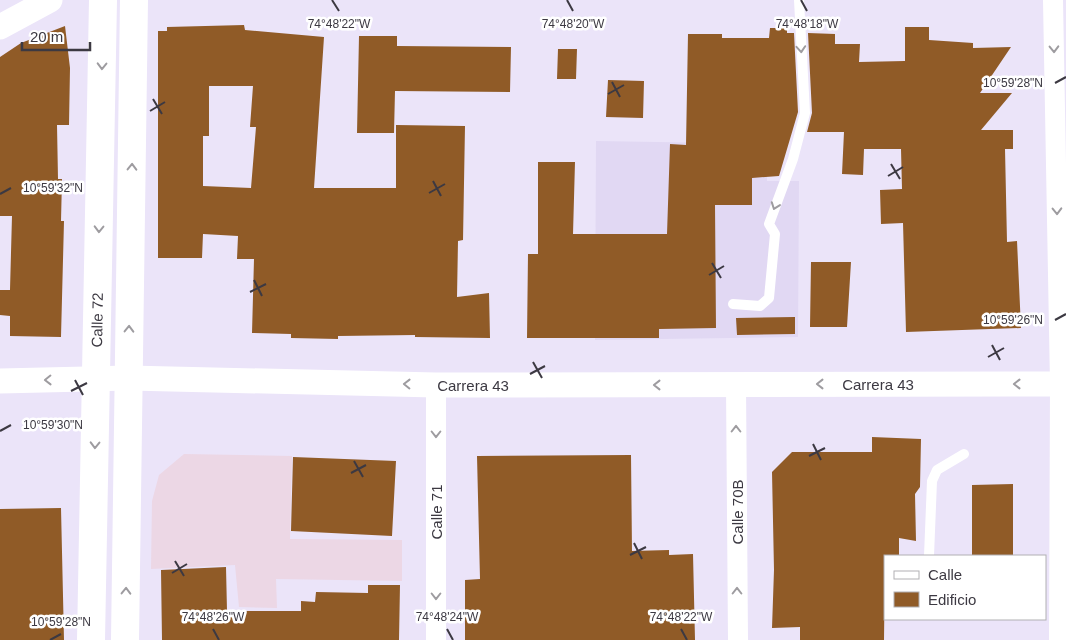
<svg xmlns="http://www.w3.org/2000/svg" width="1066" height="640" viewBox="0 0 1066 640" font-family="Helvetica,sans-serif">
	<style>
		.built { fill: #e1d8f3 }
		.education { fill: #ecd7e5 }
		.building { fill: #905b27; fill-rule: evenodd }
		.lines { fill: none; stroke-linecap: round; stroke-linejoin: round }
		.service { stroke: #fff; stroke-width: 10 }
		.minor { stroke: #fff; stroke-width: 20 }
		.tertiary { stroke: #fff; stroke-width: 25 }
		.secondary { stroke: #fff; stroke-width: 28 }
		.oneway { stroke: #9e9ca0 }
		.ticks { fill: none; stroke: #3c3942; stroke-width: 2 }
		.labels { text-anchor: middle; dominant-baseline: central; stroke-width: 5; stroke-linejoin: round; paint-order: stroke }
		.street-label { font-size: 15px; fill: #3c3942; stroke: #fff }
		.ticks-label { font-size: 12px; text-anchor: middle; fill: #3c3942; stroke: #fff; stroke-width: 5; stroke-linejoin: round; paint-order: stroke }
	</style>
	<rect width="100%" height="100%" fill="#ebe4f9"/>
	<!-- built -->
	<path class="built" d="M596 141 718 143 767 170V181H799L798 337 595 340Z"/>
	<!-- education -->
	<path class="education" d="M184 454 292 456 290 539 402 540V581L276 579 277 608 239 607 235 565 151 569 152 501 159 475Z"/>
	<!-- building -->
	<path class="building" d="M244 25 245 30 324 37 314 188H396V125L465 126 463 240 458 241 457 297 489 293 490 338 415 337V335L338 336V339L291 338V334L252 333 254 259H237L238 236 203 234 202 258H158V31H167V27ZM209 86H253L250 127H256L251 188 203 186V136H209Z
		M65 26 70 68 69 125H57L58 179H62L61 221H64L61 337 10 336V316L0 315V290H10L12 216H0V57L21 43Z
		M905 27H929V40L973 43V48L1011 47 980 93H1012L981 130H1013V149H1005L1007 242 1017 241 1021 328 906 332 903 223 881 224 880 190 902 189 901 149H864L863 175 842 174 844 132H807L812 113 808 33 835 34V44H860L859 62 905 61Z
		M770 28H787V33H794L798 112 779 176 752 178V205H715L716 328 659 329V338H527L528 254H538V162H575L573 234H667L670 144 686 145 688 34H722V38H769Z
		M359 36H397V46L511 47 510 92 395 91 394 133H357Z
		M558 49H577L576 79H557Z
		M608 80 644 81 643 118 606 117Z
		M811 262H851L847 327H810Z
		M795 317V334L737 335 736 318Z
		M872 437 921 439 920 487 915 494 916 541 899 538V556H885L884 640H800V627L772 628 774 570 772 472 792 452H872Z
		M631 455 632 551 669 550V555L693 554 695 640H465V580L480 579 477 456Z
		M293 457 396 461 392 536 291 531Z
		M1013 484V556H972V485Z
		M61 508 64 640H0V509Z
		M226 567 227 611H301V601L315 602 316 592 368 593V585H400L399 640H162L161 570Z"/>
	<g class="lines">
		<!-- service -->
		<path class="service" d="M733 304 760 306 769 298 775 234 769 224 793 159 805 113 799 0
			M929 556 932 481 937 470 964 454"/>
		<!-- minor -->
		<path class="minor" d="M1053 0 1060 384 1059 640
			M736 385 738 640
			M436 640V385"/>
		<!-- tertiary -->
		<path class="tertiary" d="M0 27 50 0
			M0 381 129 378 436 385 1066 384"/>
		<!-- secondary -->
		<path class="secondary" d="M91 640 103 0
			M125 640 134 0"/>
	</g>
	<!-- one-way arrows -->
	<defs><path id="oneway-chevron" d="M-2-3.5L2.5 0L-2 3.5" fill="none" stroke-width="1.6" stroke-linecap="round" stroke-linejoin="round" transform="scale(1.25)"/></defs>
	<g class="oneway">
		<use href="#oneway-chevron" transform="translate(801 49) rotate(86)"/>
		<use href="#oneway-chevron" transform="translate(1054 49) rotate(89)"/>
		<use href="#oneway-chevron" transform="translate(102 66) rotate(91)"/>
		<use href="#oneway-chevron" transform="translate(132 167) rotate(-89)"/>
		<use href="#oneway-chevron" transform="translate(775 206) rotate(110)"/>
		<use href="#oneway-chevron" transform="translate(1057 211) rotate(89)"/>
		<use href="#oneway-chevron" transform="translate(99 229) rotate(91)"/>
		<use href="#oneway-chevron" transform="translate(129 329) rotate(-89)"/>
		<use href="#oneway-chevron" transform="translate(48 380) rotate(179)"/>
		<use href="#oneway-chevron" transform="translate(407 384) rotate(-179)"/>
		<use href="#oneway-chevron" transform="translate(820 384) rotate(180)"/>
		<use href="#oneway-chevron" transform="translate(1017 384) rotate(-180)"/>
		<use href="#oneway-chevron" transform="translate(657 385) rotate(180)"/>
		<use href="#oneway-chevron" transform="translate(736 429) rotate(-90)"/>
		<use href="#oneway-chevron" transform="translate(436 434) rotate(90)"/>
		<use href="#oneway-chevron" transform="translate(95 445) rotate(91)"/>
		<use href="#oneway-chevron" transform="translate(126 591) rotate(-89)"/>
		<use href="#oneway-chevron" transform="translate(737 591) rotate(-90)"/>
		<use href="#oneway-chevron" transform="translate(436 596) rotate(90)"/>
	</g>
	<!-- ticks -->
	<path class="ticks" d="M332 0 339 11M567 0 573 11M801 0 807 11M612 82 620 97M1055 83 1066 77M608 94 624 85M153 99 162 114M150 111 165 102M891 164 900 179M888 176 903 167M433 181 441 196M429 193 445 184M0 194 11 188M712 263 721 278M709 275 724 266M254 280 262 296M250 292 266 284M1055 320 1066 314M992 345 1000 360M988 357 1004 348M533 362 542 378M530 374 545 366M75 380 83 395M71 391 87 383M0 431 11 425M813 444 821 460M809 456 825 448M354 461 363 477M351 473 366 465M634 543 642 559M630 555 646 547M175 561 184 576M172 573 187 564M213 629 219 640M447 629 453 640M681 629 687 640M50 640 61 634"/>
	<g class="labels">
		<!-- street labels -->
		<g class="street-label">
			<text transform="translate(97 320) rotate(-89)">Calle 72</text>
			<text x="878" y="384">Carrera 43</text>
			<text x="473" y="385">Carrera 43</text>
			<text transform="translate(436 512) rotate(-90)">Calle 71</text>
			<text transform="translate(737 512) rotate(-90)">Calle 70B</text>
		</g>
	</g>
	<g class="ticks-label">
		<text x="339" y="28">74°48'22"W</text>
		<text x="573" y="28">74°48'20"W</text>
		<text x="807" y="28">74°48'18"W</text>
		<text x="1013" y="87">10°59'28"N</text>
		<text x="53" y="192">10°59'32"N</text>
		<text x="1013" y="324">10°59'26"N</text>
		<text x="53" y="429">10°59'30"N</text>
		<text x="213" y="621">74°48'26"W</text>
		<text x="447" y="621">74°48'24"W</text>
		<text x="681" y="621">74°48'22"W</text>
		<text x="61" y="626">10°59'28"N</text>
	</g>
	<!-- legend -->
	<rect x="884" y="555" width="162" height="65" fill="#ffffff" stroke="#b1b0b3"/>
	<rect x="894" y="571" width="25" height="8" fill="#ffffff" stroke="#b1b0b3"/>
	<text x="928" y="580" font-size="15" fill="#3c3942">Calle</text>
	<rect x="894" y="592" width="25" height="15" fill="#905b27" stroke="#b1b0b3"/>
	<text x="928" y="605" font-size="15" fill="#3c3942">Edificio</text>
	<!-- scale -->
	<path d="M22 42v8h68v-8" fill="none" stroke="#3c3942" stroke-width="2.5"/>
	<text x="30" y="42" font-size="15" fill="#3c3942" stroke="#ffffff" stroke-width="4" paint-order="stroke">20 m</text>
</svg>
